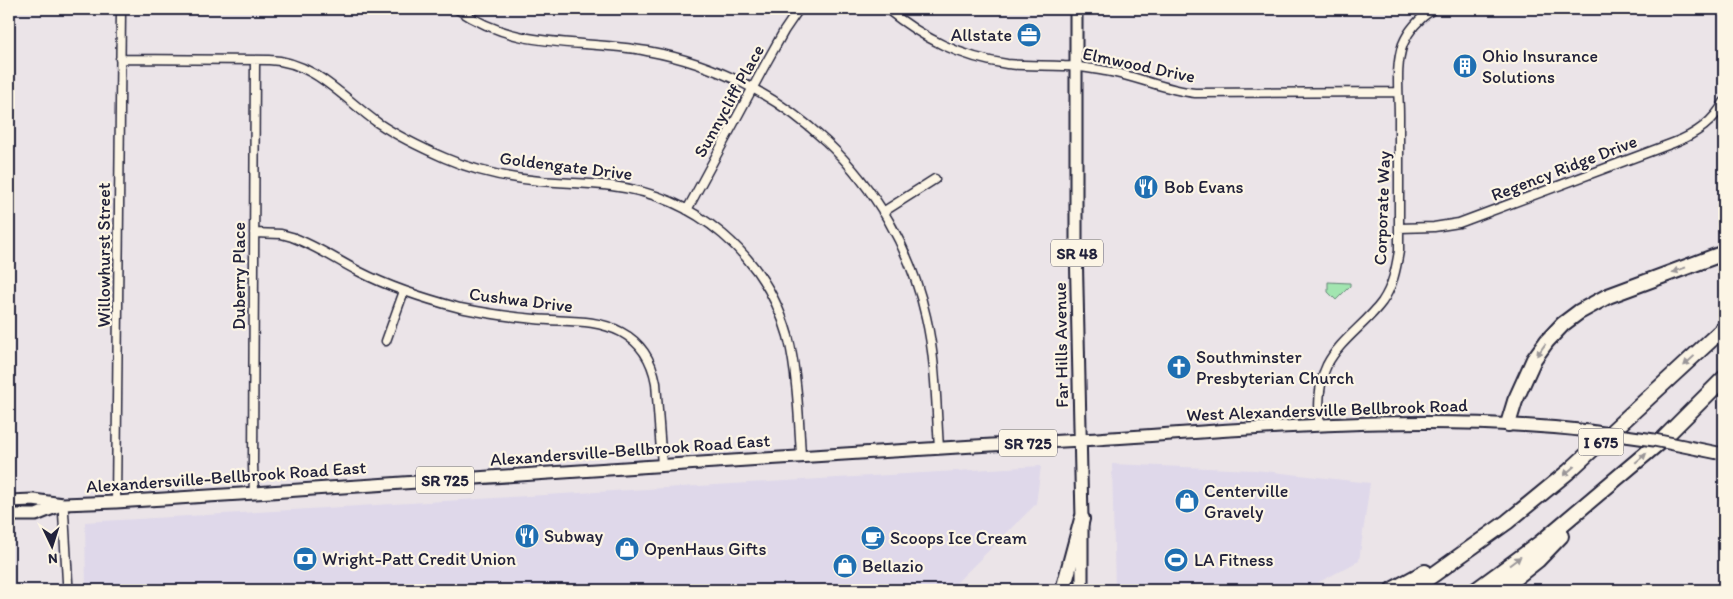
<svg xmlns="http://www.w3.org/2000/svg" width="1733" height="599" viewBox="0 0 1733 599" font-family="Itim,sans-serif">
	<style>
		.built { fill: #dfd8ea }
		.green { fill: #a2e5b0; stroke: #628476 }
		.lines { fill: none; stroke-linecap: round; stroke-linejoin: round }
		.minor-casing { stroke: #22223b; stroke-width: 11 }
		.tertiary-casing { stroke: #22223b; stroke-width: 12 }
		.primary-casing { stroke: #22223b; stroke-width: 15 }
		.motorway-casing { stroke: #22223b; stroke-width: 18 }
		.minor { stroke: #fcf5e5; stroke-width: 8 }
		.tertiary { stroke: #fcf5e5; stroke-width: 9 }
		.primary { stroke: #fcf5e5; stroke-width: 11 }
		.motorway { stroke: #fcf5e5; stroke-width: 14 }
		.primary-bridge-casing { stroke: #22223b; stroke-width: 15; stroke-linecap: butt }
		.primary-bridge { stroke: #fcf5e5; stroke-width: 11 }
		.oneway { fill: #9a9698 }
		.labels { text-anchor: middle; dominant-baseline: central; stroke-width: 4.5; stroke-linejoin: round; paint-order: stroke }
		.shield { fill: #fcf5e5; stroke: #63616e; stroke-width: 1 }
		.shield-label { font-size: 16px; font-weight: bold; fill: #22223b }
		.poi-label { font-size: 18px; fill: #22223b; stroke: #fcf5e5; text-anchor: start }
		.street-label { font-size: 18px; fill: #22223b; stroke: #fcf5e5 }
	</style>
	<rect width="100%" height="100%" fill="#ebe4e8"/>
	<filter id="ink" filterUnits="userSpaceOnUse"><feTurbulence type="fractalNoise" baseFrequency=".02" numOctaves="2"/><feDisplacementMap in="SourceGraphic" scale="10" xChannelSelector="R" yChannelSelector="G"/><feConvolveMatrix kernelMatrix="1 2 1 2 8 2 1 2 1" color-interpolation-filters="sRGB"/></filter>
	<g filter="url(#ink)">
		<!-- built -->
		<path class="built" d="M1112 464 1255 470 1370 483 1359 561 1304 590H1115Z
			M1041 466 1036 504 949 590H86L85 522Z"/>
		<!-- green -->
		<path class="green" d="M1328 282 1350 283V286L1336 300 1328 292Z"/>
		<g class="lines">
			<defs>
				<path id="minor" d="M457 9C521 52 577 38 647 51 784 76 895 179 926 317 936 360 936 404 939 448
					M887 9C924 39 960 57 1007 64 1026 66 1045 65 1064 66 1079 66 1092 69 1106 71 1137 76 1164 90 1195 93L1398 92
					M120 59 269 60C314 61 344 99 378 123 399 137 422 148 445 158 475 171 508 178 540 181 564 183 588 183 612 186 696 196 765 255 788 336 797 371 799 420 801 456
					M687 210 765 65 784 31 799 9
					M883 212 935 179
					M1399 228 1434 227 1459 223 1673 143C1694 135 1713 123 1724 102
					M254 233 281 234 292 237C316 246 337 260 360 272 391 288 426 299 460 308 485 313 510 317 535 319 564 322 595 318 621 332 642 343 652 361 656 383L662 465
					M386 341 404 291
					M1319 425C1319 405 1318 384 1327 365 1340 340 1366 324 1382 302 1393 286 1396 269 1399 251 1399 206 1399 161 1399 116 1399 93 1395 66 1403 44 1409 29 1420 18 1433 9
					M254 493 253 465 255 60
					M116 502 121 9"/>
				<path id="tertiary" d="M63 504 68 590"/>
				<path id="primary" d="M1076 9V243L1082 519V590
					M9 501 33 500 63 504 116 502C432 482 747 458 1063 441 1238 431 1413 411 1589 431
					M9 515H36L61 505"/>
				<path id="motorway" d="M1508 424 1515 401 1534 359 1547 341 1563 324 1579 312 1608 296 1724 253
					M1063 590 1082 519
					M1392 590 1425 572
					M1412 590 1507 522 1568 472 1724 328
					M1476 590 1540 543 1662 440 1724 378
					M1500 590 1538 560 1561 536"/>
			</defs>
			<!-- minor casing -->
			<use href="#minor" class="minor-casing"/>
			<!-- tertiary casing -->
			<use href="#tertiary" class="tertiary-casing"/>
			<!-- primary casing -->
			<use href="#primary" class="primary-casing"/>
			<!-- motorway casing -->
			<use href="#motorway" class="motorway-casing"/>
			<!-- minor -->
			<use href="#minor" class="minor"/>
			<!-- tertiary -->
			<use href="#tertiary" class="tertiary"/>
			<!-- primary -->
			<use href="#primary" class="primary"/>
			<!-- motorway -->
			<use href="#motorway" class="motorway"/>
			<defs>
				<path id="primary-bridge" d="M1589 431 1654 440 1718 453"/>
			</defs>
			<!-- primary-bridge casing -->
			<use href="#primary-bridge" class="primary-bridge-casing"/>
			<!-- primary-bridge -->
			<use href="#primary-bridge" class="primary-bridge"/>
		</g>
		<!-- one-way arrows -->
		<defs><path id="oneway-solid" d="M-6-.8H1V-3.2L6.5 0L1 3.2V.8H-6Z" transform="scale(1.25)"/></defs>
		<g class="oneway">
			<use href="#oneway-solid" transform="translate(1679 270) rotate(160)"/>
			<use href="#oneway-solid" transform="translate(1541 350) rotate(126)"/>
			<use href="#oneway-solid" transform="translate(1689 361) rotate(137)"/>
			<use href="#oneway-solid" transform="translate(1641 458) rotate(-40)"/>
			<use href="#oneway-solid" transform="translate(1569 471) rotate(139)"/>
			<use href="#oneway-solid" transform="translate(1515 561) rotate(-37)"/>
		</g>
	</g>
	<!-- icons -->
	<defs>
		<symbol id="office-disc" viewBox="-11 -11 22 22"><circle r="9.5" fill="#1f6fb2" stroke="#fcf5e5"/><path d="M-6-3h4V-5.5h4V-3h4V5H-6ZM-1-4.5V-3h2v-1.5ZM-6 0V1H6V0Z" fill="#fff"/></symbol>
		<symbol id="building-disc" viewBox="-11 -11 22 22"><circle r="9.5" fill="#1f6fb2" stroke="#fcf5e5"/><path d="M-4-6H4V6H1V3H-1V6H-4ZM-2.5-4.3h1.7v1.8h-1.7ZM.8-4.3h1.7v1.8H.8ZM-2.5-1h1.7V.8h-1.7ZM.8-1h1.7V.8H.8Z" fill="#fff"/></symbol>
		<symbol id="restaurant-disc" viewBox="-11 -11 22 22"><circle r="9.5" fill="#1f6fb2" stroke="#fcf5e5"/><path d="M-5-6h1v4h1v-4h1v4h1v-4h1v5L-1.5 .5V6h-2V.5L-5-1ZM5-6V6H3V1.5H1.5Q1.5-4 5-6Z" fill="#fff"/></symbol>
		<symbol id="church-disc" viewBox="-11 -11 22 22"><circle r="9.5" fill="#1f6fb2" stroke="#fcf5e5"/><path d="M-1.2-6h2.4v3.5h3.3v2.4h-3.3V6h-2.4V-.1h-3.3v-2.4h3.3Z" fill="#fff"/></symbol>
		<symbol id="shop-disc" viewBox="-11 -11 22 22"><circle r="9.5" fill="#1f6fb2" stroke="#fcf5e5"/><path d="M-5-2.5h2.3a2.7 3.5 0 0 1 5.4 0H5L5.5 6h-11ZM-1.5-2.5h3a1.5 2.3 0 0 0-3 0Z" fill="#fff"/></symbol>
		<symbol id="cafe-disc" viewBox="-11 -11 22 22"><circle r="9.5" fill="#1f6fb2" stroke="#fcf5e5"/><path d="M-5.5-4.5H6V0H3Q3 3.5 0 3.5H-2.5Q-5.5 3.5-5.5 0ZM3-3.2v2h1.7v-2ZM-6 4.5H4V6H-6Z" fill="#fff"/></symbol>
		<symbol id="bank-disc" viewBox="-11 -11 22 22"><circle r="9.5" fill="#1f6fb2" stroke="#fcf5e5"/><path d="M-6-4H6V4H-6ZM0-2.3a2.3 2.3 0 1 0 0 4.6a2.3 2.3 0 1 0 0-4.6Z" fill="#fff"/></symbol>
		<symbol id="stadium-disc" viewBox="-11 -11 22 22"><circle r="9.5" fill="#1f6fb2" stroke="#fcf5e5"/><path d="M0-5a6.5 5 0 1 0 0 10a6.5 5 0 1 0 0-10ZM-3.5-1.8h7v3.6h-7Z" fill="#fff"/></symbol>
	</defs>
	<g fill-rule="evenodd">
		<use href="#office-disc" x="1015" y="21" width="28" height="28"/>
		<use href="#building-disc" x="1451" y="52" width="28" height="28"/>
		<use href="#restaurant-disc" x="1132" y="173" width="28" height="28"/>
		<use href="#church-disc" x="1165" y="353" width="28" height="28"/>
		<use href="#shop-disc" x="1173" y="487" width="28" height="28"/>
		<use href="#restaurant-disc" x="513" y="522" width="28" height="28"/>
		<use href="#cafe-disc" x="859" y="524" width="28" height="28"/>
		<use href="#shop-disc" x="613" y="535" width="28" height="28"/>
		<use href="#bank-disc" x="291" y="545" width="28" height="28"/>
		<use href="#stadium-disc" x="1162" y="546" width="28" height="28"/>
		<use href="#shop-disc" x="831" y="552" width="28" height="28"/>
	</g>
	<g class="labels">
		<!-- shield labels -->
		<g class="shield">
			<rect x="1051" y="239.5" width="52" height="27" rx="4"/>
			<rect x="1578.5" y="428.5" width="45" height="27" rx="4"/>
			<rect x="999" y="429.5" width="58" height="27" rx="4"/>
			<rect x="416" y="466.5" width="58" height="27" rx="4"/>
		</g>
		<g class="shield-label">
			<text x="1077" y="253">SR 48</text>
			<text x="1601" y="442">I 675</text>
			<text x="1028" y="443">SR 725</text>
			<text x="445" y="480">SR 725</text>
		</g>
		<!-- poi labels -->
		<g class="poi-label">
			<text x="1012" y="35" text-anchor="end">Allstate</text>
			<text x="1482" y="56">Ohio Insurance<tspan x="1482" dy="21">Solutions</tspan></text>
			<text x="1164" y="187">Bob Evans</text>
			<text x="1196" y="357">Southminster<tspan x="1196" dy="21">Presbyterian Church</tspan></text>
			<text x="1204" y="491">Centerville<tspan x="1204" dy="21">Gravely</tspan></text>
			<text x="544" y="536">Subway</text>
			<text x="890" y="538">Scoops Ice Cream</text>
			<text x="644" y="549">OpenHaus Gifts</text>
			<text x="322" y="559">Wright-Patt Credit Union</text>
			<text x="1194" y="560">LA Fitness</text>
			<text x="862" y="566">Bellazio</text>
		</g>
		<!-- street labels -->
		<g class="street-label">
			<text transform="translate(1139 65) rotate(12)">Elmwood Drive</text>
			<text transform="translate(729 101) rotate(-61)">Sunnycliff Place</text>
			<text transform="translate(566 166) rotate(7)">Goldengate Drive</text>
			<text transform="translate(1564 168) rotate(-21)">Regency Ridge Drive</text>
			<text transform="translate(1382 208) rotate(-88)">Corporate Way</text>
			<text transform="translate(104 255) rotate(-90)">Willowhurst Street</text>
			<text transform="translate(239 276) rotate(-90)">Duberry Place</text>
			<text transform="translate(521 300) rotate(7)">Cushwa Drive</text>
			<text transform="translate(1061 345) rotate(-91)">Far Hills Avenue</text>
			<text transform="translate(1327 410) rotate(-2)">West Alexandersville Bellbrook Road</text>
			<text transform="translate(630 450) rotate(-4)">Alexandersville-Bellbrook Road East</text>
			<text transform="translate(226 477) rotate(-4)">Alexandersville-Bellbrook Road East</text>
		</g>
	</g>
	<!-- margin -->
	<rect width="1733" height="599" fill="none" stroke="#fcf5e5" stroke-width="30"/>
	<rect x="15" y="15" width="1703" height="569" fill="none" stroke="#22223b" stroke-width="2" filter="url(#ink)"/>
	<!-- north arrow -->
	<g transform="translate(52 546) rotate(176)" stroke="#fcf5e5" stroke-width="4" paint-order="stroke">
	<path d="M0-4L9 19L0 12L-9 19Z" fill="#22223b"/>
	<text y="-8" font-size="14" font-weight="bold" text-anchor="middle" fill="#22223b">N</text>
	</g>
</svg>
